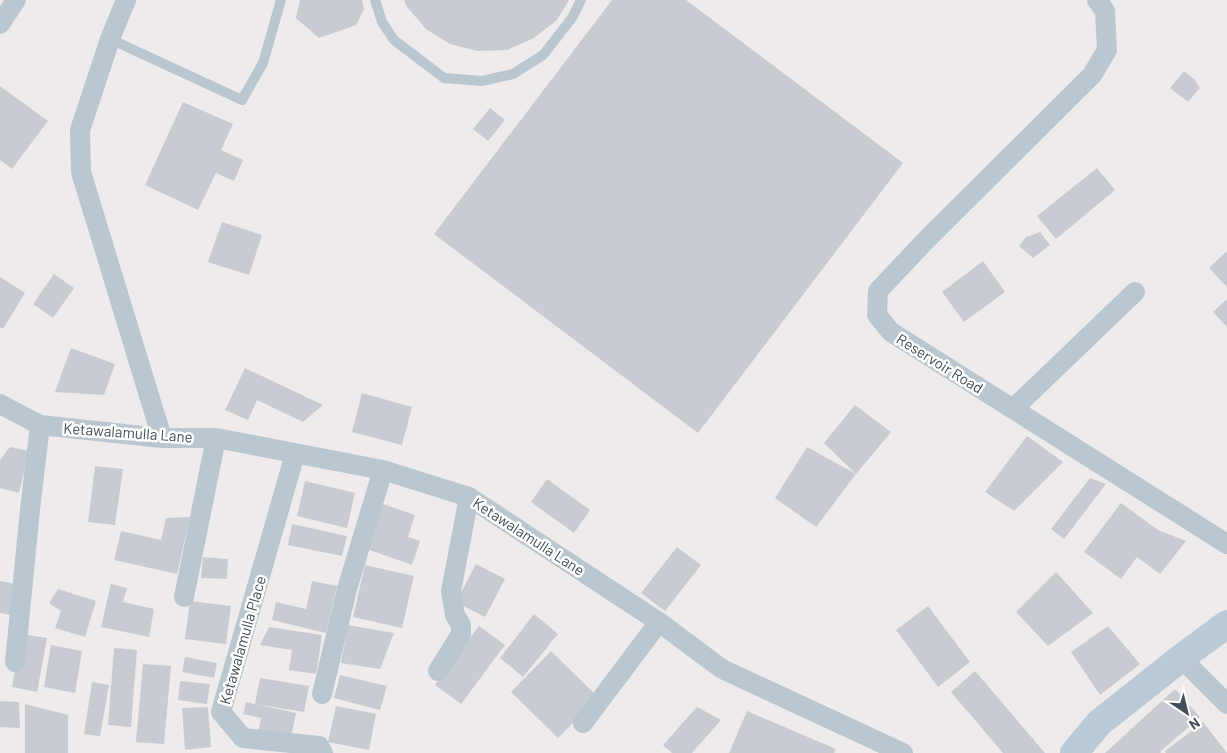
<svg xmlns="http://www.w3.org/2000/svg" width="1227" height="753" viewBox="0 0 1227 753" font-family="Barlow,sans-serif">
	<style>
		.building { fill: #c8cbd1 }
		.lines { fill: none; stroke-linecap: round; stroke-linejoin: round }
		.service { stroke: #bbc7d0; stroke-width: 10 }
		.minor { stroke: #bbc7d0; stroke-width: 20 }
		.secondary { stroke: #bccad7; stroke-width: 28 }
		.labels { text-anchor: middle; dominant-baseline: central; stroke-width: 5; stroke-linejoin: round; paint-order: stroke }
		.street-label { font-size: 15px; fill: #43505b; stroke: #fff }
	</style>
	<rect width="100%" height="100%" fill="#efebeb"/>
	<!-- building -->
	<path class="building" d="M300 0H362L364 9 356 25 319 38 296 18Z
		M404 0H569L557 20 534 38 507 50 478 51 450 44 426 29 407 7Z
		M612 0H686L903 163 698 433 434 234Z
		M1184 71 1194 79 1200 88 1188 102 1170 88Z
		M0 86 48 121 12 169 0 160Z
		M183 102 233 124 221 150 243 160 234 181 216 173 198 210 145 185Z
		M490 108 505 120 488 141 473 129Z
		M1097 168 1115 190 1056 239 1037 216Z
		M222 222 262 235 249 275 208 262Z
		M1040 232 1050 245 1033 258 1019 246 1026 237Z
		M1227 251V287L1209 268Z
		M983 261 1005 292 964 322 942 292Z
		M54 274 74 288 53 318 33 304Z
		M0 277 25 293 3 329 0 327Z
		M1227 299V327L1213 312Z
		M71 348 115 364 104 395 55 392Z
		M245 368 323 405 303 422 257 400 248 420 225 410Z
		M362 393 412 407 402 445 352 432Z
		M855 405 891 432 856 474 824 443Z
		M1027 436 1063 462 1014 511 985 492Z
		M10 447 29 451 19 493 0 488V460Z
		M807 447 856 474 816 527 775 498Z
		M95 466 123 469 115 525 88 522Z
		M1090 478 1106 484 1064 539 1051 529Z
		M547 479 590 510 574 533 531 502Z
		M305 481 355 493 347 528 297 516Z
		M1121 503 1158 530 1186 541 1160 574 1137 557 1121 579 1084 552Z
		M383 504 415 515 408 537 420 541 412 565 367 549Z
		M190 517 177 574 114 560 121 531 161 540 166 518Z
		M292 524 347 536 342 556 288 545Z
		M677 547 701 565 665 611 641 593Z
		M203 557 228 559 227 579 201 578Z
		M476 564 505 579 485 617 456 602Z
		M365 565 414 576 402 628 353 617Z
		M1056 572 1093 613 1048 646 1016 612Z
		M0 581 16 584 10 615 0 613Z
		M312 581 337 586 326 633 272 620 276 602 306 609Z
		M111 584 127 588 123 602 154 609 149 637 101 627Z
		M58 589 96 601 85 637 55 628 61 611 49 603Z
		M190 601 231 606 226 644 185 639Z
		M928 606 970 662 938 687 896 630Z
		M534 614 558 634 523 677 500 658Z
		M348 625 394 633 380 669 341 663Z
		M479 626 505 645 461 704 435 685Z
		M1108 626 1140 664 1100 695 1071 652Z
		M269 627 322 635 316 674 289 670 292 650 260 645Z
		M21 634 47 638 37 692 12 687Z
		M51 645 82 651 75 693 44 687Z
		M114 648 137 650 131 727 108 725Z
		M551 651 598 697 558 738 511 692Z
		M185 657 217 663 214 678 182 672Z
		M143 664 171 666 164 744 136 742Z
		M975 671 1045 753H1003L951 692Z
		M340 675 387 686 380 710 334 698Z
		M260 678 309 686 304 712 255 704Z
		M180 681 210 684 207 704 178 700Z
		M92 682 109 685 100 736 84 734Z
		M1175 689 1200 717 1160 752 1161 753H1105Z
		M0 701 19 702 20 728 0 727Z
		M246 702 296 713 290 741 258 734 261 718 243 714Z
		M25 704 68 715V753H25Z
		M336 706 376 714 369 750 328 742Z
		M208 707 211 747 185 750 182 708Z
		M697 707 721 720 692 753H672L663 745Z
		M747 711 836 749 834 753H729Z
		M1203 722 1227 753H1166L1165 751Z"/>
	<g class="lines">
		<!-- service -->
		<path class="service" d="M375 0 382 22 394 40 444 78 482 81 513 74 543 55 572 18 581 0
			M110 39 242 100 263 63 281 0"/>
		<!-- minor -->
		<path class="minor" d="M126 0 110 39 80 130 81 172 162 438
			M1097 0 1105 11 1107 50 1092 75 927 239 878 291 877 315 891 332 1227 544
			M0 24 16 0
			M0 404 40 425 162 438H216L383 470 469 497 659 622 722 669 903 753
			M1013 409 1135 292
			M295 454 221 712 243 738 319 746 323 753
			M184 597 216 438
			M1181 658 1227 704
			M15 662 30 510 40 425
			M438 671 461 634V625L455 615 451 591 469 497
			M322 694 347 589 383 470
			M583 723 659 622"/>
		<!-- secondary -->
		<path class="secondary" d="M1074 753 1099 723 1181 658 1227 624"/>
	</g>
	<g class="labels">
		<!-- street labels -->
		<g class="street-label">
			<text transform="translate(940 363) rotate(32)">Reservoir Road</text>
			<text transform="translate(128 432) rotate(4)">Ketawalamulla Lane</text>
			<text transform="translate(529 536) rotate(33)">Ketawalamulla Lane</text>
			<text transform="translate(242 640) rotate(-74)">Ketawalamulla Place</text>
		</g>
	</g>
	<!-- north arrow -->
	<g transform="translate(1187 713) rotate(145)" stroke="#ffffff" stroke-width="4" paint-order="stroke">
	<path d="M0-4L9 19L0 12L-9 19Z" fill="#43505b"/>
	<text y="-8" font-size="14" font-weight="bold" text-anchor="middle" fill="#43505b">N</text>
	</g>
</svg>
